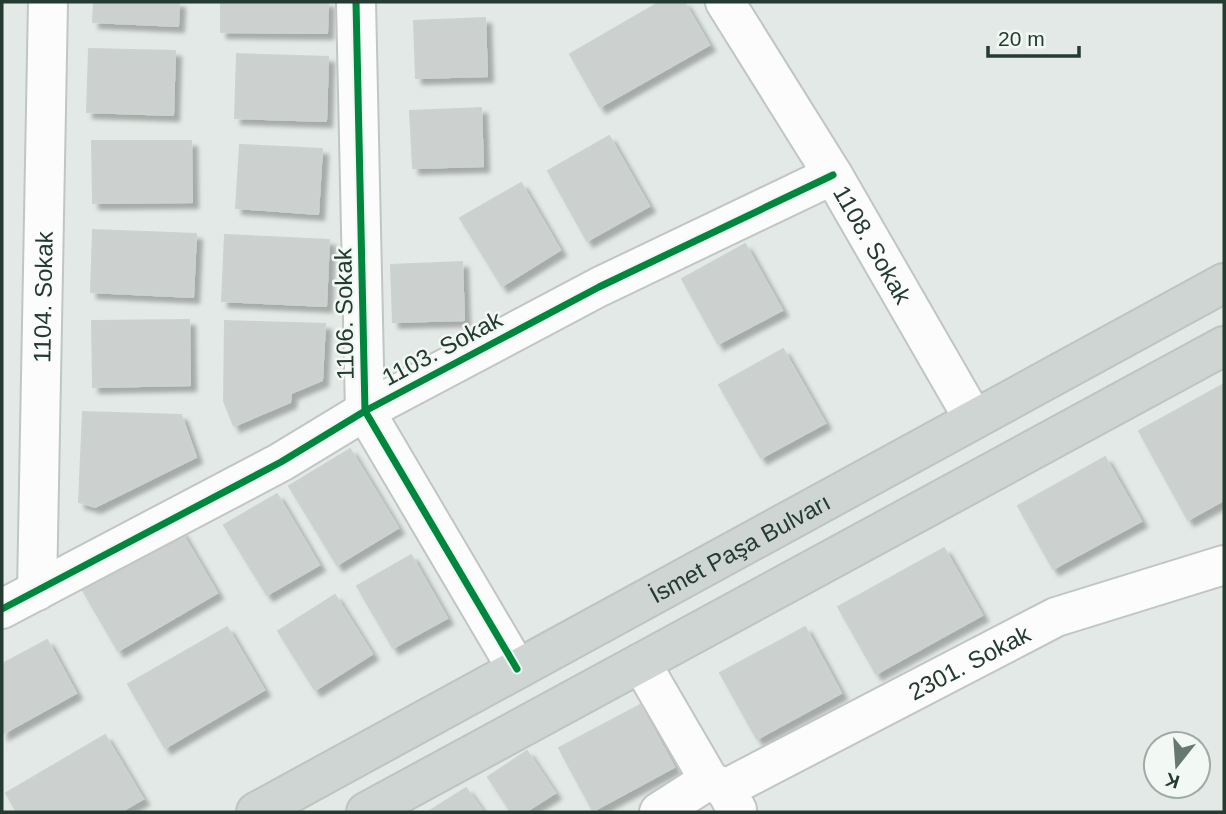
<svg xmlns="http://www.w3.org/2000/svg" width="1226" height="814" viewBox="0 0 1226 814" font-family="Helvetica,sans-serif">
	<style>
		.building { fill: #ccd1cf; stroke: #ccd2cf; stroke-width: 2; filter: url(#shadow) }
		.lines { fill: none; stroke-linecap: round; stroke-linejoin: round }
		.minor-casing { stroke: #c0c6c3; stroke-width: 42 }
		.major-casing { stroke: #bcc5c1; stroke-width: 42 }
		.minor { stroke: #fbfcfb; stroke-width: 38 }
		.major { stroke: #ced5d2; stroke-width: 38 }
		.cycleway-casing { stroke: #f2f8f4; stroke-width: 11 }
		.cycleway { stroke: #00873e; stroke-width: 7 }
		.labels { text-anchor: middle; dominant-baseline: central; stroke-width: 5; stroke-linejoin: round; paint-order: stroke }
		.street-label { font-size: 24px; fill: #233b31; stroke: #f2f8f4 }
	</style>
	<defs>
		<filter id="shadow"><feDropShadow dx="6" dy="6" stdDeviation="2" flood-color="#0004"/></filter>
	</defs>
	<rect width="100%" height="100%" fill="#e3e9e6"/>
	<!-- building -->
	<path class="building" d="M94 2H179L178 26 93 22Z
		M221 2H328L327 33 221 32Z
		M660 2H684L709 45 600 107 570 54Z
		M485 18 487 76 416 78 414 21Z
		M89 49 175 51 173 115 87 112Z
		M237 54 328 57 326 121 235 118Z
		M481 108 483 166 413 168 410 111Z
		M609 136 649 206 587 241 548 171Z
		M92 141H191L192 202 93 203Z
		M240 145 322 149 318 214 236 208Z
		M521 183 560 250 502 286 460 218Z
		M93 230 196 234 193 297 91 292Z
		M225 235 329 240 326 306 222 301Z
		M745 244 782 310 718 344 682 279Z
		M462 262 464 320 393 322 391 265Z
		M189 320 190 385 93 387 92 321Z
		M225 321 325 324 322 380 291 393 290 402 234 426 224 401Z
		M783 349 825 423 761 458 719 385Z
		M1224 384V500L1188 520 1139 431Z
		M83 412 181 415 196 457 95 507 79 502Z
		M350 449 398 528 337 565 289 486Z
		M1105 457 1141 521 1053 569 1018 506Z
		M277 494 319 565 267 595 224 525Z
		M180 530 217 593 118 651 81 587Z
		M944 548 982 615 876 674 838 607Z
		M411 555 447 618 393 648 357 586Z
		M335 595 372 654 315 690 278 631Z
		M227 627 264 690 165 748 128 684Z
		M805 627 841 693 757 739 720 673Z
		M47 640 76 693 2 734V664Z
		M640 705 674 767 593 811 559 748Z
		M105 735 143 799 120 812H17L6 793Z
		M527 751 555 793 525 812H511L488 777Z
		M466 788 483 812H428Z"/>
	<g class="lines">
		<defs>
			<g id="minor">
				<path d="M356 2 365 411 517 669"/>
				<path id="s1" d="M725 2 833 175 973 418"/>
				<path id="s2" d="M37 591 48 2"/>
				<path d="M2 609 281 462 365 411 599 287 833 175"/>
				<path d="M641 663 709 780 725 789 737 810"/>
				<path id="s3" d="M725 789 1056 617 1224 565"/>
				<path d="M659 812 709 780"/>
			</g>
			<g id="major">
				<path id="s4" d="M256 812 1224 283"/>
				<path d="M366 812 1224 346"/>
			</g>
		</defs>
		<!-- minor casing -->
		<use href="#minor" class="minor-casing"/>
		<!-- major casing -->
		<use href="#major" class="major-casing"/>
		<!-- minor -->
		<use href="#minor" class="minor"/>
		<!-- major -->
		<use href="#major" class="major"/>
		<defs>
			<path id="cycleway" d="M356 2 365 411 517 669
				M2 609 281 462 365 411 599 287 833 175"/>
		</defs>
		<!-- cycleway casing -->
		<use href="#cycleway" class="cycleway-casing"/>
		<!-- cycleway -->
		<use href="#cycleway" class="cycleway"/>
	</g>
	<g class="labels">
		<!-- street labels -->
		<g class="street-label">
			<text stroke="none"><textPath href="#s1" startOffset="284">1108. Sokak</textPath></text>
			<text stroke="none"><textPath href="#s2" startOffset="294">1104. Sokak</textPath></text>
			<text transform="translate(344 314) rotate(-91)">1106. Sokak</text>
			<text transform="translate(442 348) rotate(-28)">1103. Sokak</text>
			<text stroke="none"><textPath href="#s4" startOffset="551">İsmet Paşa Bulvarı</textPath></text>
			<text stroke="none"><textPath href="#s3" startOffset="275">2301. Sokak</textPath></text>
		</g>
	</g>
	<!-- border -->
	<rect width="1226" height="814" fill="none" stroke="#233b31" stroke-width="7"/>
	<!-- north arrow -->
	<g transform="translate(1177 765) rotate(197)"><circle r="33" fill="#f2f8f4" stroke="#9faca6" stroke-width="2"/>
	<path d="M0-5L12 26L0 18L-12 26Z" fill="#667870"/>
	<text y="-10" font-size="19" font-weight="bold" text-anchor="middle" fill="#233b31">K</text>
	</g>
	<!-- scale -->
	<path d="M988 46v10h91v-10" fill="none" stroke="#233b31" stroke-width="3.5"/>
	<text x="998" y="46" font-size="21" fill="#233b31" stroke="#f2f8f4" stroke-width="5" paint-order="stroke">20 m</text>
</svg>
